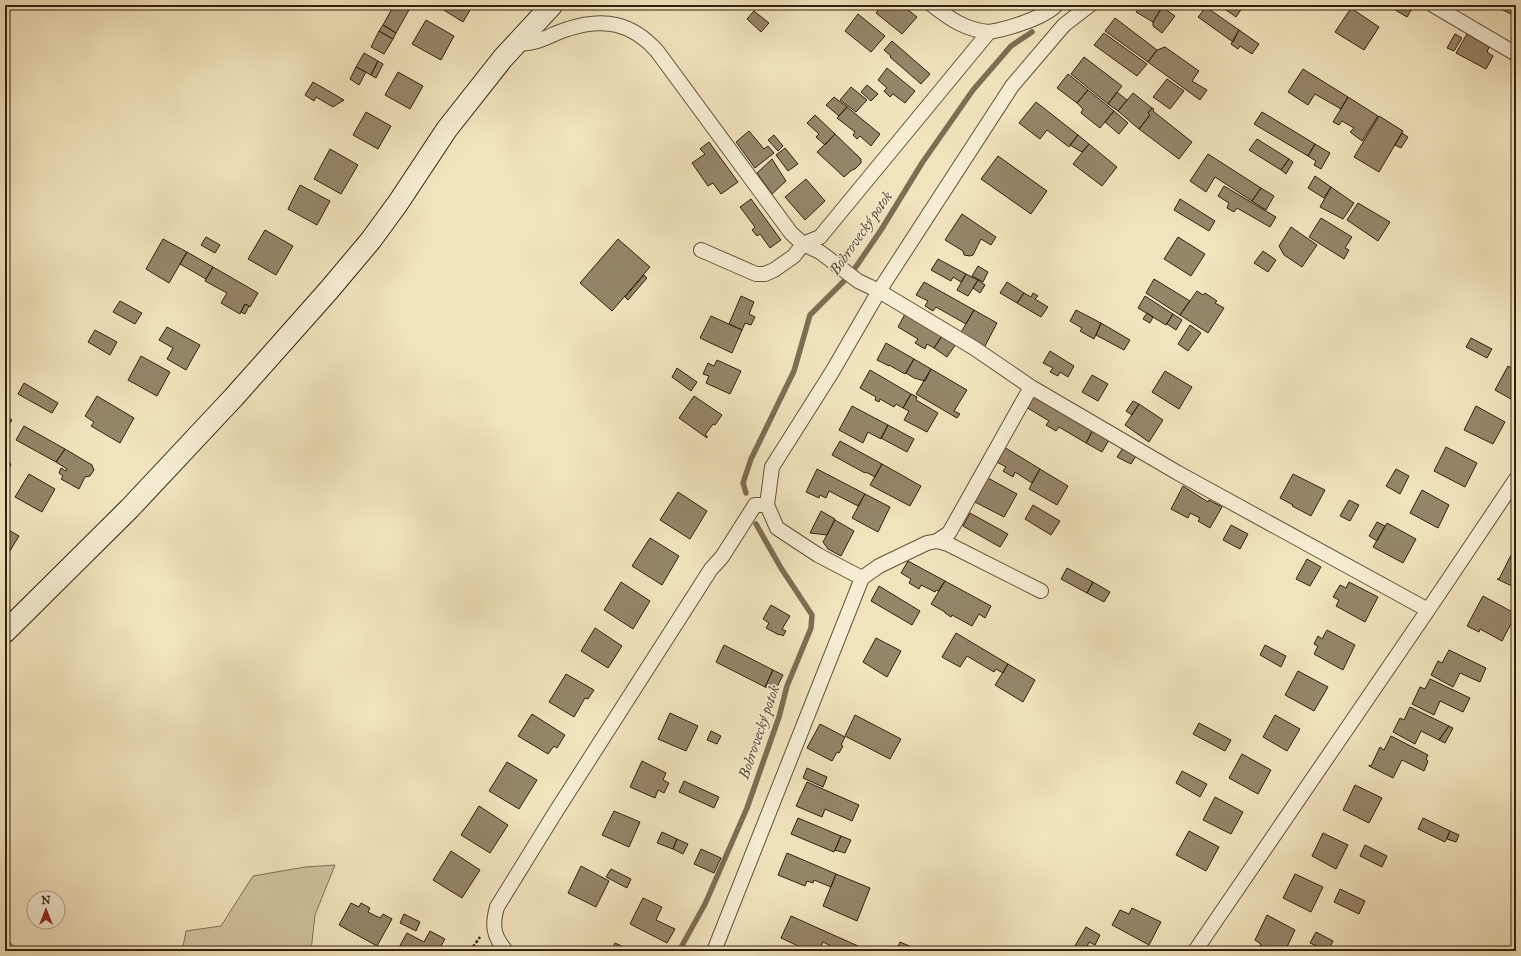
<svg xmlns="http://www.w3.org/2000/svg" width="1521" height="956" viewBox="0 0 1521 956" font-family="'IM FELL Great Primer',serif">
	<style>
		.green { fill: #d0c39f; stroke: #807256 }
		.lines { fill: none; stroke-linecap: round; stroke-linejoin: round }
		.stream { stroke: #7d6e53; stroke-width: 5.5 }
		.building { fill: #958669; stroke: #31210d }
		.street-casing { stroke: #615239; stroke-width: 16 }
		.secondary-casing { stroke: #31210d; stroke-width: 23 }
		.path { stroke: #31210d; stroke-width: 2.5; stroke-dasharray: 3 2; stroke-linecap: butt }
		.street { stroke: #f6edd4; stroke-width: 14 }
		.secondary { stroke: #f6edd4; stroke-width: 21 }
		.labels { text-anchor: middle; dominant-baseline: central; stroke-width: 3; stroke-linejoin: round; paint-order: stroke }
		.water-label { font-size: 15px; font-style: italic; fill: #5d4e36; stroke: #f6edd4 }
	</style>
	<rect width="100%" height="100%" fill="#f1e4bd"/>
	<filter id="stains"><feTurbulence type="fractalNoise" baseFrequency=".005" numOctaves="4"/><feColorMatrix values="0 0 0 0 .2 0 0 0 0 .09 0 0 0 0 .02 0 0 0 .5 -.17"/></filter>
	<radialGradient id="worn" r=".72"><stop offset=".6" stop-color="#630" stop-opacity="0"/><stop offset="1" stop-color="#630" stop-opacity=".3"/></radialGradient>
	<!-- green -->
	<path class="green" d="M335 865 315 915 311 951H182L186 931 221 926 253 876 305 867Z
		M5 939 21 951H5Z"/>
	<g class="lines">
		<!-- stream -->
		<path class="stream" d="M746 493 743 483 751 459 794 371 810 315 851 274 881 230 922 163 973 90 1011 46 1032 32
			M679 951 705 904 747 808 779 717 787 686 811 628 812 615 781 568 756 524"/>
	</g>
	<!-- building -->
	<path class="building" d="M394 5H399L409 10 396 33 383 25Z
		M441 5H473L463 22 439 7Z
		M882 5H902L917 17 902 34 876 13Z
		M1133 5H1159L1162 7 1153 22 1136 12 1138 9Z
		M1219 5H1244L1236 17Z
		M1377 5H1386L1384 9Z
		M1387 5H1414L1407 17Z
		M1493 5H1516V14L1515 16Z
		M1162 7 1175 16 1162 33 1153 26V22Z
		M1206 7 1239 30 1233 42 1198 17Z
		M1351 8 1379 27 1364 50 1335 32Z
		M754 11 769 23 761 32 747 19Z
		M858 14 885 36 871 52 845 31Z
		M1115 18 1157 50 1148 62 1105 31Z
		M426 20 454 36 441 60 412 44Z
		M383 25 396 33 393 39 379 31Z
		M1239 30 1259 44 1252 54 1240 46 1238 49 1231 44Z
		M379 31 393 39 384 54 371 47Z
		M1104 33 1147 64 1137 76 1094 45Z
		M1455 34 1462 38 1454 51 1447 48Z
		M1467 34 1489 47 1487 52 1493 56 1486 69 1456 53Z
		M892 41 930 74 921 84 890 57 891 56 884 50Z
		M1165 47 1199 71 1192 81 1207 90 1200 100 1148 62 1157 50Z
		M364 53 378 61 371 75 356 67Z
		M1084 57 1122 86 1108 104 1071 74Z
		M378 61 383 64 376 78 371 75Z
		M356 67 366 72 359 85 350 79Z
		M887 68 915 91 905 103 893 94 890 97 884 91 887 88 878 80Z
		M1303 69 1348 97 1341 109 1315 94 1308 105 1288 92Z
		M398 72 423 86 410 109 385 95Z
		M1068 74 1088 90 1077 103 1057 88Z
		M1167 79 1184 91 1170 109 1153 97Z
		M313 82 344 100 333 107 316 97 314 101 305 95Z
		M867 85 878 94 871 101 861 92Z
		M851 87 867 100 856 112 840 100Z
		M1088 90 1114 111 1100 128 1081 113 1083 109 1077 103Z
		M1117 92 1127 100 1118 111 1108 104Z
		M1133 93 1152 108 1148 113 1150 115 1139 129 1118 111Z
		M834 97 847 107 839 116 826 105Z
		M1348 97 1378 116 1362 141 1350 132 1354 128 1342 121 1339 125 1333 122Z
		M1036 102 1078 135 1069 147 1047 130 1040 139 1019 123Z
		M847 107 880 134 871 146 860 136 857 139 853 135 855 132 837 118Z
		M1152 108 1154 109 1153 111 1192 142 1179 159 1139 129 1150 115 1148 113Z
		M1114 111 1128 123 1119 134 1105 122Z
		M366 112 391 126 378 149 353 135Z
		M1262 112 1315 144 1308 156 1254 124Z
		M815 115 835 134 825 145 816 137 819 134 807 123Z
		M1379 116 1403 131 1379 172 1354 157Z
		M749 131 764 149 768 146 774 153 755 168 736 142Z
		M1402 133 1408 137 1401 148 1395 145Z
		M835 134 861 159V163L855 169 852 170 844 177 817 152Z
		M774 135 783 146 778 151 768 140Z
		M1078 135 1089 144 1082 152 1070 145Z
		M1257 139 1289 159 1281 170 1249 150Z
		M709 142 738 182 721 194 713 183 708 186 692 163 705 154 700 149Z
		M1089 144 1117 167 1102 186 1073 164Z
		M1315 144 1330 153 1321 169 1314 165 1316 161 1308 156Z
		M785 148 798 164 788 171 776 155Z
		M330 149 358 165 341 194 314 179Z
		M1208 154 1261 188 1252 201 1215 177 1206 192 1190 181Z
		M998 156 1047 191 1031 214 981 179Z
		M772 159 786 181 772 194 757 173Z
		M1289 159 1293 162 1286 174 1281 170Z
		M1315 176 1331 187 1324 198 1308 188Z
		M806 179 825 201 805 220 785 197Z
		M300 185 330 201 317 225 288 209Z
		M1224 186 1276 217 1270 227 1237 208 1234 212 1227 208 1229 203 1218 196Z
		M1331 187 1354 203 1343 219 1320 207Z
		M1261 188 1274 196 1266 210 1252 201Z
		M751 199 781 240 770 248 760 234 757 236 752 230 755 227 740 207Z
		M1180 199 1215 221 1209 231 1174 210Z
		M1358 203 1390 222 1378 241 1347 220Z
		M962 214 996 237 991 245 981 239 973 255 970 256 964 255 963 251 945 240Z
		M1321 218 1352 237 1345 248 1349 250 1344 259 1309 237Z
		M1291 227 1317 245 1302 267 1284 255 1279 246Z
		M265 230 293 246 276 275 248 259Z
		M206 237 220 245 215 253 201 245Z
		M1178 237 1205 254 1191 276 1164 259Z
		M163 239 187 252 169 283 146 269Z
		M618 239 650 267 612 311 580 283Z
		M1263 251 1276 260 1268 272 1254 263Z
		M187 252 213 267 206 279 180 264Z
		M938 259 966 274 961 282 953 277 951 281 931 270Z
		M978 266 988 272 983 282 972 276Z
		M213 267 258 293 250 307 245 304 240 314 221 303 227 293 205 281Z
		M966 274 978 280 968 296 957 290Z
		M644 275 647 278 628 300 625 297Z
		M1154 279 1190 301 1180 315 1146 293Z
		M978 280 985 285 980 293 973 288Z
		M924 282 974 310 966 324 936 307 933 311 925 306 928 301 916 295Z
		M1007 282 1024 293 1017 303 1000 293Z
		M1197 291 1203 295 1205 293 1217 301 1215 303 1224 308 1208 333 1180 315Z
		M1024 293 1031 297 1033 293 1038 296 1035 299 1048 307 1041 317 1017 303Z
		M741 296 754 302 749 314 755 317 751 325 745 323 742 330 729 324Z
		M1145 296 1173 314 1166 325 1138 308Z
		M120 301 142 313 135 324 113 312Z
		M245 304 249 306 245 314 241 312Z
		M974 310 997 323 984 348 960 334Z
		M1076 310 1101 323 1094 339 1080 331 1082 328 1070 321Z
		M1147 313 1153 317 1150 323 1143 319Z
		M905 314 942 336 934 348 927 344 925 349 915 343 918 339 898 327Z
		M1173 314 1182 320 1176 330 1167 324Z
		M711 316 742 330 732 353 700 338Z
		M1101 323 1130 340 1124 350 1096 335Z
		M1190 325 1201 333 1188 351 1178 344Z
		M167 327 200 345 186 370 167 359 173 348 159 340Z
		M95 330 117 342 110 355 88 342Z
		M942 336 956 344 947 357 934 348Z
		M1471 338 1492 349 1487 358 1466 347Z
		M886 343 914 359 905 374 889 365V366L877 360Z
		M1050 351 1074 366 1068 377 1060 372 1058 376 1050 372 1053 368 1043 363Z
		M141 356 170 372 157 396 128 380Z
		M914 359 931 369 925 381 914 378 906 373Z
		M717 360 741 371 730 394 706 383 709 376 703 374 708 363 714 366Z
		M1508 366 1516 371V402L1495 390Z
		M677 368 697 382 691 391 672 377Z
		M931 369 967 390 954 411 960 414 957 418 916 394Z
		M870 370 911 394 903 408 896 404 894 407 880 399 879 402 875 400 876 397 860 388Z
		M1165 371 1192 387 1179 409 1152 392Z
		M1092 375 1108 384 1098 401 1082 392Z
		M24 383 58 403 52 413 18 394Z
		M911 394 917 397 916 400 938 413 927 432 904 420 909 411 903 408Z
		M1033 394 1093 430 1086 443 1059 427 1056 431 1046 425 1049 421 1026 407Z
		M97 396 134 418 120 443 91 426 94 422 85 416Z
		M694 396 722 415 715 425 713 424 705 435 707 436V438L679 418Z
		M1133 401 1139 404 1132 415 1126 411Z
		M1139 404 1163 420 1149 442 1125 425Z
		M852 406 888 425 881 439 868 432 863 443 839 430Z
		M1476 406 1505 422 1493 444 1464 430Z
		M5 416 12 420 5 430Z
		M888 425 914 439 907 452 881 438Z
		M24 426 65 449 56 462 16 440Z
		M1093 430 1109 440 1102 452 1086 443Z
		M840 441 882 464 875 477 866 472 865 473 832 455Z
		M1004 447 1040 469 1032 483 1015 472 1013 477 1003 471 1006 467 995 461Z
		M1446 447 1477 463 1465 487 1434 471Z
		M1123 448 1136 456 1131 464 1117 457Z
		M65 449 92 465 94 470 90 476 85 477 79 489 61 479 63 476 59 473 61 468 66 471 67 469 56 462Z
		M5 460 11 464 5 476Z
		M882 464 921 486 910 506 870 485Z
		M817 469 865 494 858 506 829 491 826 498 820 495 819 498 806 492Z
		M1040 469 1068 486 1057 505 1029 489Z
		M1396 469 1409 476 1400 494 1386 486Z
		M29 474 55 489 42 512 15 497Z
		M1293 474 1325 490 1311 516 1292 506 1293 505 1280 498Z
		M988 478 1017 494 1004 517 975 502Z
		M1183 486 1208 502 1209 500 1222 507 1210 528 1198 521 1200 518 1190 513 1188 518 1171 509Z
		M1422 490 1449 505 1438 528 1410 513Z
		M678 492 707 511 690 539 660 520Z
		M865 494 890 507 878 532 852 518Z
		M1349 500 1359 505 1350 521 1340 516Z
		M1033 505 1060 521 1051 535 1025 519Z
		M821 511 835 519 827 535 810 533Z
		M970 513 1008 534 1000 547 963 526Z
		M835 520 854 531 841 556 828 549 823 542Z
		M1377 522 1385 526 1377 541 1369 536Z
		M1387 523 1416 539 1403 563 1373 547Z
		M1231 525 1248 534 1240 549 1223 540Z
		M5 528 19 536 5 559Z
		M650 538 679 556 662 585 632 566Z
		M1511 555 1516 558V588L1497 579H1499Z
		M1307 559 1321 567 1310 586 1296 579Z
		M908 561 945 581 938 591 936 590 935 592 921 585 919 589 909 583 911 579 901 573Z
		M1067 568 1093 582 1087 593 1061 579Z
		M945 581 991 606 985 618 979 614 972 626 952 615 951 617 945 613V612L931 604Z
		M621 582 650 601 633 629 604 610Z
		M1093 582 1110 592 1104 602 1087 593Z
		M1349 582 1378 597 1365 622 1336 606 1339 600 1333 597 1340 585 1346 588Z
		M879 586 920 611 912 625 871 601Z
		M1483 596 1516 614 1502 641 1480 629 1479 632 1467 626Z
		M771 605 790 616 782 629 786 631 783 636 780 634 779 635 766 628 769 623 763 619Z
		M595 628 622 646 608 668 581 651Z
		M1327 630 1355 645 1343 670 1314 654 1318 646 1314 644 1318 636 1322 639Z
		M956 633 1008 664 1003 673 996 669 994 672 967 656 960 667 942 657Z
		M876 638 901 651 887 677 863 662Z
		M724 645 773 670 765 687 716 662Z
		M1265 645 1286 656 1281 667 1260 655Z
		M1449 650 1486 668 1480 682 1460 673 1453 687 1431 675 1438 661 1442 663Z
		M1008 664 1035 680 1023 702 995 685Z
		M773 670 783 675 775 691 765 687Z
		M1298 671 1328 687 1314 711 1285 695Z
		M566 674 594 690 588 699 585 698 574 717 549 702Z
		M1430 679 1470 698 1463 712 1440 701 1434 715 1412 704 1420 687 1425 689Z
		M1410 707 1449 726 1439 740 1421 731 1415 744 1393 732 1400 718 1404 720Z
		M670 713 698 726 686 751 658 739Z
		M532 714 565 735 557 748 554 746 548 754 518 736Z
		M855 715 901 739 890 759 845 736Z
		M1275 715 1300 729 1287 751 1263 737Z
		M1199 723 1231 740 1225 751 1193 734Z
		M820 724 845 737 841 745 843 746 839 753 837 752 832 761 807 748Z
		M1449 726 1453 728 1445 743 1439 740Z
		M711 731 721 736 717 744 707 740Z
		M1391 736 1428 755 1426 759 1428 761 1424 771 1402 760 1393 778 1369 766V765L1371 766 1380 747 1384 750Z
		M1242 754 1271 770 1258 794 1229 778Z
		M642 761 666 773 663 780 669 783 664 793 658 790 655 798 630 787Z
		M507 762 537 780 519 809 489 791Z
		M807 768 827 777 823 787 803 778Z
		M1182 771 1207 784 1200 797 1176 783Z
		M684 781 719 797 714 808 679 792Z
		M807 782 859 805 852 821 825 809 822 817 796 806Z
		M1355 785 1382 798 1369 823 1343 810Z
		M1215 797 1243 812 1231 834 1203 820Z
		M479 806 508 825 490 853 461 835Z
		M614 811 640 822 629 847 602 835Z
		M798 818 841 836 834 852 791 834Z
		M1423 818 1450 831 1445 842 1418 829Z
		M1189 831 1219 847 1206 871 1176 855Z
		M1450 831 1459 835 1456 842 1447 839Z
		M662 832 677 839 673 849 657 843Z
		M1323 833 1348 845 1336 869 1312 856Z
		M841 836 851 840 845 853 835 850Z
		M677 839 688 844 683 854 673 849Z
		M1365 845 1387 856 1382 867 1360 856Z
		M701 849 721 858 714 873 694 864Z
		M451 851 480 870 462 898 433 880Z
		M787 853 836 874 831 887 814 880 813 883 807 881 805 886 778 875Z
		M581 866 609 881 596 907 568 893Z
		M611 869 631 879 627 888 606 877Z
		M836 874 870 888 857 921 823 906Z
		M1295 874 1323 887 1311 912 1283 898Z
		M1340 889 1365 901 1359 914 1334 902Z
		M643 898 662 907 656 920 675 929 667 943 630 924Z
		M351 903 359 907 361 903 370 908 368 912 380 918 383 914 392 919 377 946 339 925Z
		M1132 908 1161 922 1149 945 1112 925 1120 910 1129 914Z
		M404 914 420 922 416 931 400 923Z
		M1267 915 1295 930 1285 951H1276L1272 949 1271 951 1260 946 1261 944 1255 940Z
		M791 916 858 946 855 951H836L829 948 831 946 823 942 819 951H809L781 938Z
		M1086 927 1100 935 1095 945 1089 942 1085 951H1077L1073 949Z
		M430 931 445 939 438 951H397L407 933 424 942Z
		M1316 932 1333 941 1328 951 1310 943Z
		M900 942 921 951H896Z
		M615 943 633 951H611Z
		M858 946 865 950 864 951H855Z
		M1109 946 1118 951H1106Z"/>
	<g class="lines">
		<defs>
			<path id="street" d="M932 5C950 19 966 30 989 32
				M1433 5 1516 54
				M515 44C521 43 528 44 533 42 545 40 556 32 568 29 604 17 632 23 657 51L791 233 803 244 820 252 858 281 879 291 974 348 1031 387 1178 473 1428 610
				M701 250 756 274H765L774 270 794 256 803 244 820 237 989 32C1007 29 1044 18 1056 5
				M937 541 949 533 957 519 1031 387
				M862 578 879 566 927 543 937 541 948 544 1041 591
				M506 951C493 936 492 925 497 907L555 813 711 569 722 557 755 505H767L772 467 832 372 879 291 1012 86 1064 25 1090 5
				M714 951 862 578 818 555 777 528 767 505
				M1195 951 1428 610 1516 479"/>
			<path id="secondary" d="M5 632 130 508 234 397 329 290 371 240 398 203 447 129 503 58 552 5"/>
		</defs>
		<!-- street casing -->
		<use href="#street" class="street-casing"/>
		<!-- secondary casing -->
		<use href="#secondary" class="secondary-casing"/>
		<!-- path -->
		<path class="path" d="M470 951 480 937"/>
		<!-- street -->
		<use href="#street" class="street"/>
		<!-- secondary -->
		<use href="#secondary" class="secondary"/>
	</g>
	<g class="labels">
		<!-- water labels -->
		<g class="water-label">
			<text transform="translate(861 233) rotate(-55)">Bobrovecký potok</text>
			<text transform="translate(759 732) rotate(-71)">Bobrovecký potok</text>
		</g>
	</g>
	<!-- margin -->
	<rect width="1521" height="956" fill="none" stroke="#f1e4bd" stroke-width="20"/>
	<rect x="6" y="6" width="1509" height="944" fill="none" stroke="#31210d" stroke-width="2"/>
	<rect x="10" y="10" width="1501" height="936" fill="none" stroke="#31210d"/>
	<!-- north arrow -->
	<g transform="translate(46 910)"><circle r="19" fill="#f6edd4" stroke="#a79b84"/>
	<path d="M0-3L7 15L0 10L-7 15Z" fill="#8f2418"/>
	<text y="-6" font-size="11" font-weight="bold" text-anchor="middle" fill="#31210d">N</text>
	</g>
	<rect width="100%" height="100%" filter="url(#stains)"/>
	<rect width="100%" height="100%" fill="url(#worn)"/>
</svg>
